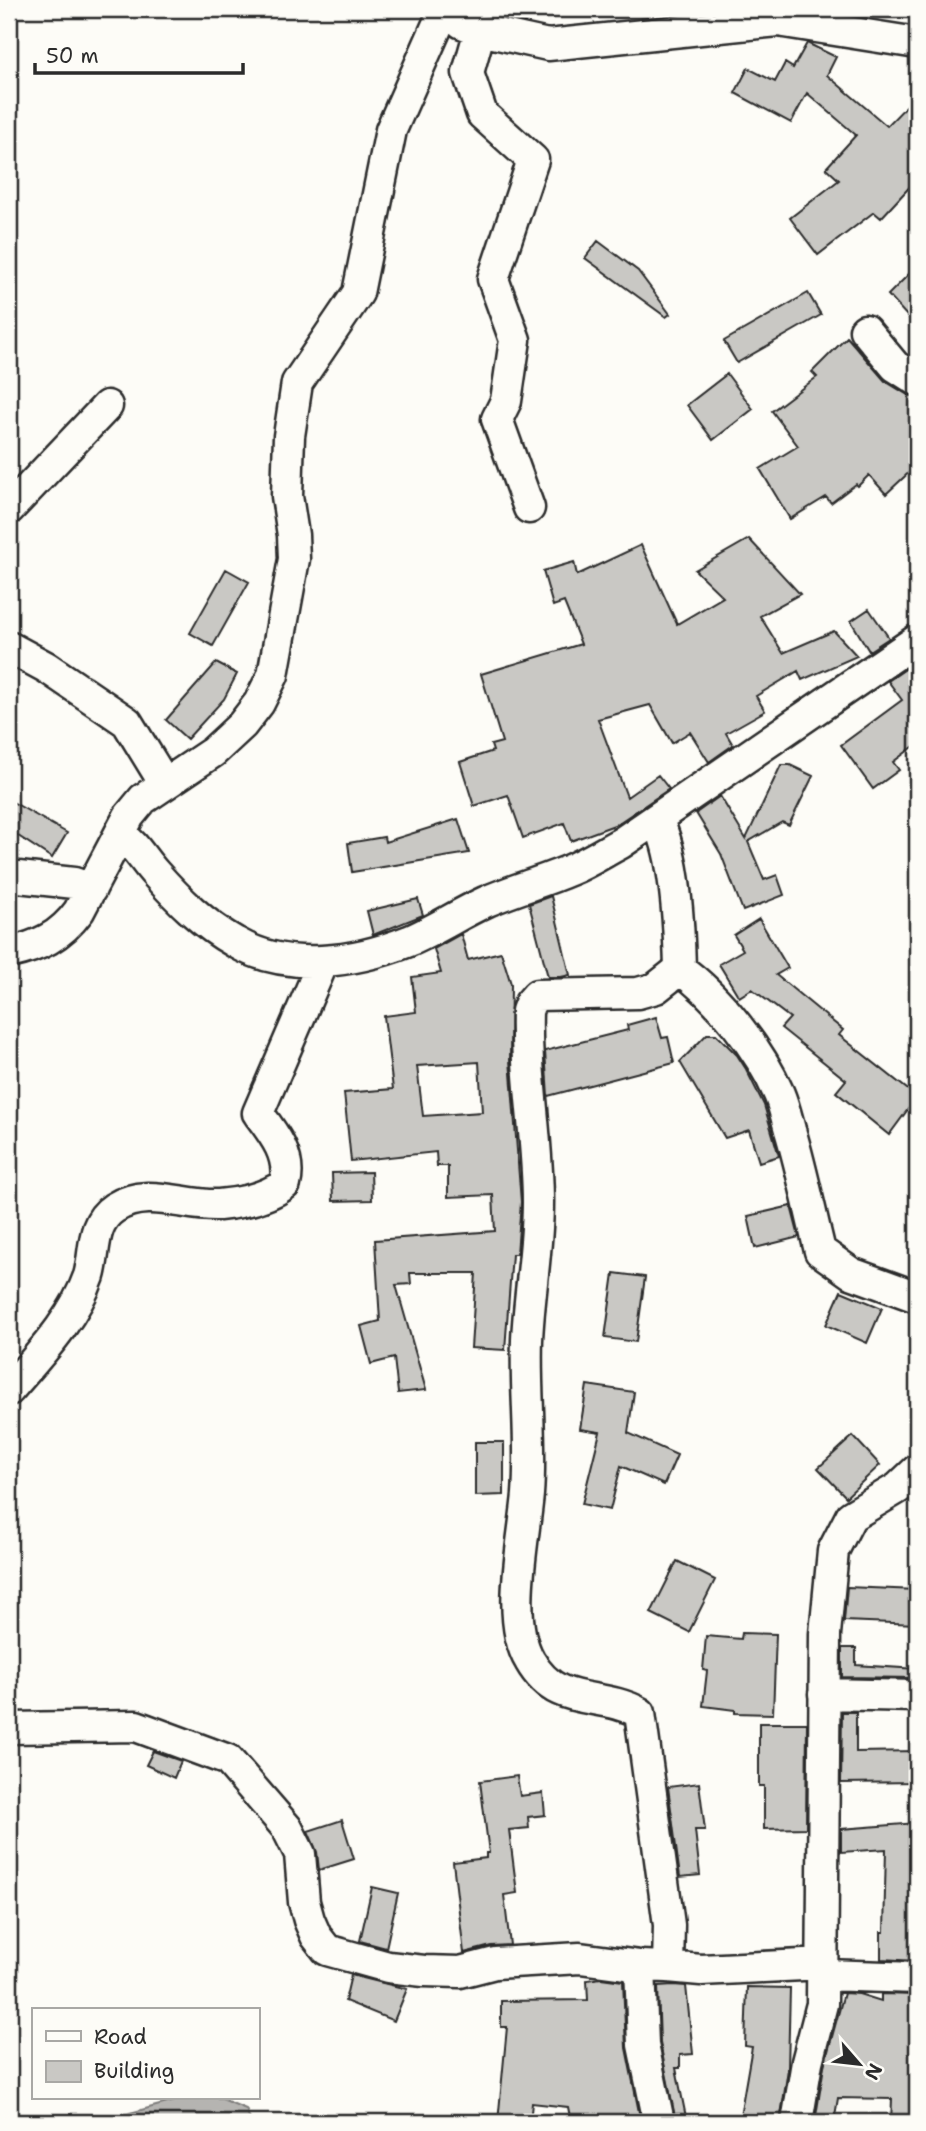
<svg xmlns="http://www.w3.org/2000/svg" width="926" height="2131" viewBox="0 0 926 2131" font-family="'Shantell Sans',sans-serif">
	<style>
		.water { fill: #b5b4b1; stroke: #7e7d7b; stroke-width: 2 }
		.building { fill: #c9c8c4; stroke: #2b2b2b; stroke-width: 2; fill-rule: evenodd }
		.lines { fill: none; stroke-linecap: round; stroke-linejoin: round }
		.minor-casing { stroke: #2b2b2b; stroke-width: 35 }
		.minor { stroke: #fdfcf7; stroke-width: 30 }
	</style>
	<rect width="100%" height="100%" fill="#fdfcf7"/>
	<filter id="ink" filterUnits="userSpaceOnUse"><feTurbulence type="fractalNoise" baseFrequency=".0143" numOctaves="2"/><feDisplacementMap in="SourceGraphic" scale="14" xChannelSelector="R" yChannelSelector="G"/><feConvolveMatrix kernelMatrix="1 2 1 2 8 2 1 2 1" color-interpolation-filters="sRGB"/></filter>
	<g filter="url(#ink)">
		<!-- water -->
		<path class="water" d="M186 2098H220L246 2109 251 2122H110L130 2113Z"/>
		<!-- building -->
		<path class="building" d="M807 43 836 57 827 75 887 126 917 95V179L881 218 874 212 818 255 790 218 839 180 826 168 856 135 807 93 791 123 735 93 748 68 775 82 785 63 793 68Z
			M598 241 638 271 670 314 666 317 585 258Z
			M917 266V327L888 295Z
			M808 293 821 315 737 363 724 341Z
			M847 337 885 381 908 395 917 397V465L886 494 869 475 858 486 856 484 831 503 826 497 790 519 760 469 798 446 772 411 817 377 812 372Z
			M727 374 753 409 713 440 687 405Z
			M749 539 800 594 760 616 783 653 834 631 857 656 802 680 798 671 756 696 765 711 726 733 733 745 709 762 690 732 672 743 650 705 598 719 627 797 658 775 669 789 617 824 571 841 564 823 523 838 508 795 474 806 460 762 493 751 491 745 502 742 481 674 581 644 564 602 553 606 543 571 574 562 577 575 641 545 677 624 723 597 695 570Z
			M226 569 249 582 213 646 190 633Z
			M869 609 889 638 869 651 851 621Z
			M917 661V744L893 762 899 770 873 789 841 745 902 700 888 681Z
			M216 663 237 674 224 699 187 739 166 720Z
			M781 765H790L813 776 789 825 782 822 748 842 764 880 777 875 784 895 743 911 721 854 696 813 720 796 746 839Z
			M9 800 67 833 52 858 9 830Z
			M458 819 469 853 352 872 348 843 384 837 385 842Z
			M551 896 570 975 561 977H548L529 904Z
			M418 899 423 915 373 935 367 911Z
			M759 919 788 968 776 975 843 1030 839 1035 917 1097 889 1135 836 1092 846 1080 781 1028 790 1018 752 989 739 997 719 964 743 950 734 935Z
			M461 934 468 960 501 952 511 984 510 1060 521 1202 517 1254H512L505 1350 471 1348 476 1273H410L411 1284 396 1285 426 1390 398 1393 394 1358 371 1364 361 1326 380 1321 375 1240 495 1231 493 1195 448 1197V1166H437L436 1152 351 1161 344 1093 393 1089 384 1016 416 1012 412 977 441 973 434 949ZM479 1062 482 1112 423 1116 417 1066Z
			M656 1017 662 1038 668 1037 674 1063 548 1096 545 1051 628 1030 627 1025Z
			M707 1034H716L737 1055 746 1069 764 1105 779 1156 759 1162 749 1130 725 1138 680 1062Z
			M371 1172 372 1200 333 1201 332 1173Z
			M791 1206 799 1237 755 1248 748 1216Z
			M614 1273 645 1277 636 1342 605 1338Z
			M841 1291 882 1308 867 1343 826 1325Z
			M587 1385 634 1392 628 1433 677 1455 664 1485 621 1466 610 1510 582 1504 600 1432 580 1429Z
			M853 1436 880 1465 846 1497 818 1468Z
			M475 1442H504V1495L475 1496Z
			M677 1561 715 1580 689 1632 651 1613Z
			M847 1587 917 1590V1624L844 1621Z
			M742 1633 776 1634 773 1714 735 1713V1710L703 1706 707 1671 703 1670 706 1636 741 1639Z
			M842 1648H856V1665L917 1669V1678L842 1677Z
			M842 1712H856V1752L917 1751V1782L841 1783Z
			M759 1723H807L806 1828 764 1829V1786H759Z
			M153 1751 181 1761 174 1778 146 1765Z
			M517 1776 520 1796 543 1793 545 1815 528 1817 529 1828 509 1830 517 1893 504 1895 510 1945 491 1946 464 1953 453 1862 486 1858V1853H489L480 1781Z
			M699 1783 705 1830H695L700 1875 680 1877 668 1787Z
			M342 1820 354 1859 319 1870 317 1852 308 1831Z
			M917 1823V1961L881 1959V1932H884L886 1849 841 1852V1829Z
			M372 1887 398 1893 386 1948 360 1941Z
			M351 1975 407 1989 394 2021 345 2001Z
			M601 1978 623 1981 626 2048 641 2122H571L568 2107 532 2103 530 2122H498L507 2027H501V2001L588 2000 587 1980Z
			M673 1985 686 1986 693 2054 680 2055V2068H676L687 2122H676L660 2043 658 1986Z
			M747 1987 790 1988 788 2069 780 2122H739L752 2047 745 2046Z
			M844 1993 859 1994 881 2001V1994L917 1995V2122H891L892 2099 838 2098 834 2122H815L824 2066Z"/>
		<g class="lines">
			<defs>
				<path id="minor" d="M462 23 480 30 548 45 778 21 917 43
					M480 30 468 73 482 114 533 160 493 279 515 340 506 401 497 419 529 508
					M865 330 895 366 917 380
					M9 509 107 406
					M9 647 46 667 127 722 165 784
					M657 820C676 854 679 928 680 969L656 988 638 993 537 995 530 1003 527 1011C525 1075 538 1139 538 1202 538 1248 529 1294 527 1340 525 1391 532 1443 528 1494 524 1541 505 1620 530 1661 558 1710 599 1690 640 1713L669 1925 668 1967 701 1970 823 1964
					M120 834C135 844 143 860 155 873 179 900 203 924 235 942 287 973 356 962 409 941 435 930 459 914 485 902 512 890 542 882 570 870 587 863 604 852 621 843L917 640
					M9 876 74 883 91 889
					M9 953C39 946 60 937 79 911L129 816 143 799 213 752 242 725 259 703 273 675 294 559 293 535 287 496 289 436 297 383 358 293 391 130 442 15
					M680 969C719 997 760 1050 779 1094 784 1106 787 1119 790 1130 802 1170 810 1211 820 1251L851 1273 917 1297
					M9 1390C38 1356 74 1319 89 1276 96 1253 90 1224 114 1208 147 1186 184 1207 219 1205 241 1203 268 1197 285 1184 292 1157 274 1134 258 1113L323 962
					M824 1694 917 1696
					M9 1728 136 1726 228 1760 287 1828 300 1854 304 1902 309 1920 316 1936 327 1950 388 1967 424 1971 460 1972 495 1963 580 1958 640 1966 668 1967
					M640 1966 643 2045 659 2122
					M824 1975 917 1978
					M797 2122 807 2062 822 2004 825 1634 833 1551 851 1516 898 1488 917 1470"/>
			</defs>
			<!-- minor casing -->
			<use href="#minor" class="minor-casing"/>
			<!-- minor -->
			<use href="#minor" class="minor"/>
		</g>
	</g>
	<!-- margin -->
	<rect width="926" height="2131" fill="none" stroke="#fdfcf7" stroke-width="35"/>
	<rect x="18" y="18" width="891" height="2096" fill="none" stroke="#2b2b2b" stroke-width="2.5" filter="url(#ink)"/>
	<!-- legend -->
	<rect x="32" y="2008" width="228" height="91" fill="#fdfcf7" stroke="#a9a8a5" stroke-width="2"/>
	<rect x="46" y="2031" width="35" height="10" fill="#fdfcf7" stroke="#a9a8a5" stroke-width="2"/>
	<text x="94" y="2044" font-size="21" fill="#2b2b2b">Road</text>
	<rect x="46" y="2061" width="35" height="21" fill="#c9c8c4" stroke="#a9a8a5" stroke-width="2"/>
	<text x="94" y="2078" font-size="21" fill="#2b2b2b">Building</text>
	<!-- north arrow -->
	<g transform="translate(859 2064) rotate(118)" stroke="#fdfcf7" stroke-width="5" paint-order="stroke">
	<path d="M0-5L12 26L0 18L-12 26Z" fill="#2b2b2b"/>
	<text y="-10" font-size="19" font-weight="bold" text-anchor="middle" fill="#2b2b2b">N</text>
	</g>
	<!-- scale -->
	<path d="M35 63v10h208v-10" fill="none" stroke="#2b2b2b" stroke-width="3.5"/>
	<text x="46" y="63" font-size="21" fill="#2b2b2b" stroke="#fdfcf7" stroke-width="5" paint-order="stroke">50 m</text>
</svg>
